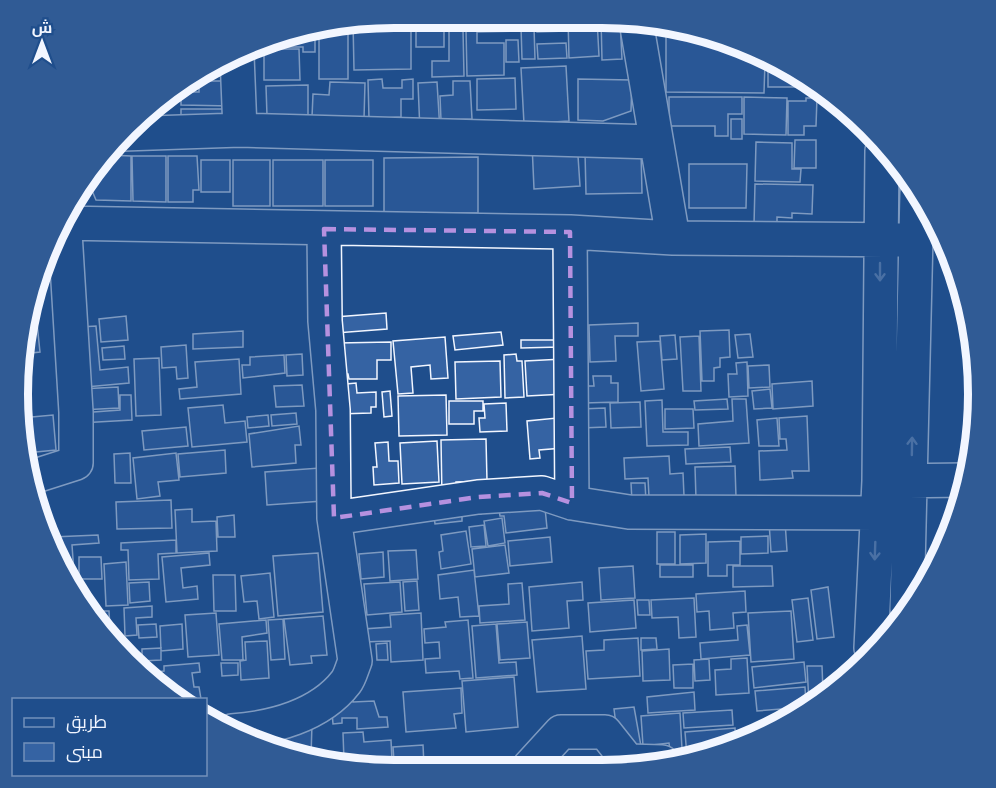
<svg xmlns="http://www.w3.org/2000/svg" width="996" height="788" viewBox="0 0 996 788" font-family="Raleway,Cairo,sans-serif">
	<style>
		.building { fill: #3563a3; stroke: #f2f6ff; stroke-width: 1.5 }
		.lines { fill: none; stroke-linecap: round; stroke-linejoin: round }
		.minor-casing { stroke: #f2f6ff; stroke-width: 36 }
		.minor { stroke: #1f4e8c; stroke-width: 33 }
		.oneway { stroke: #7e9ac0 }
		.marked { fill: none; stroke: #b691df; stroke-width: 4.5; stroke-dasharray: 12 8; stroke-linejoin: round }
		.rim { fill: none; stroke: #f2f6ff; stroke-width: 8 }
	</style>
	<rect width="100%" height="100%" fill="#1f4e8c"/>
	<!-- building -->
	<path class="building" d="M568 19H597L599 56 569 58Z
		M601 19H620L622 59 602 60Z
		M516 20 517 31 478 32V21Z
		M565 20 566 31 537 32 536 21Z
		M411 21V69L354 70 353 23Z
		M444 21V47H416V22Z
		M348 25V79H319V28Z
		M521 27H534L535 59H522Z
		M315 28V52H303V47H287V35Z
		M449 29H463L464 76 432 77V61H449Z
		M477 29V43H504V75L467 76 466 30Z
		M666 29 723 38 765 62 764 93 666 92Z
		M506 40H518L519 62H506Z
		M566 43 567 58 538 59 537 44Z
		M264 49H299L300 80H264Z
		M218 63H231V76H197Z
		M768 64 807 87H768Z
		M566 66 569 121 524 124 521 68Z
		M515 78 516 109 477 110V79Z
		M382 79 383 88H402V80L413 79V99H401V117L369 119 368 80Z
		M578 79 632 80 631 111 603 121 578 120Z
		M199 81H231V106L181 105V92H199Z
		M453 81H470L472 119 441 120 440 96 453 95Z
		M330 82 365 83 364 119 312 117 313 94 329 95Z
		M437 82 440 131 420 132 418 83Z
		M308 85V116H267L266 86Z
		M669 97H742V114H728V136H715V126H669Z
		M744 97 787 98 786 135 744 134Z
		M806 98H817L816 126H804V135H788V101H806Z
		M181 109H231V118L181 117Z
		M731 119H742V139H731Z
		M795 140H816V168H794Z
		M577 141 580 186 534 189 532 144Z
		M756 142 792 143V169H801L800 182 755 181Z
		M641 151 642 193 586 194 585 152Z
		M107 155 131 156V201L96 200 88 181Z
		M132 156H166V202L133 201Z
		M168 156H197L199 190H193V202H168Z
		M478 157V213H384V158Z
		M201 160H230V192H201Z
		M233 160H270V206H233Z
		M273 160H323V206H273Z
		M325 160H373V206H325Z
		M689 164H747L746 208H689Z
		M755 184 813 185 812 214 792 213V218L777 217V225H754Z
		M30 304H35L40 352 23 354Z
		M386 313 387 329 336 333 335 317Z
		M126 316 128 340 101 342 99 319Z
		M638 323V336H615L616 361 590 362 589 325Z
		M96 326 100 370 128 367 129 383 86 387 80 327Z
		M729 330 730 357 720 358V367L714 368V381H702L700 331Z
		M243 331V347L193 349V334Z
		M501 332 503 345 455 350 453 336Z
		M750 334 753 357 738 358 735 335Z
		M675 335 677 359 662 360 660 336Z
		M699 336 701 391H683L680 337Z
		M445 337 448 378 431 379 430 365 411 367 413 393 398 394 393 341Z
		M521 340H559L560 347 521 348Z
		M660 341 664 389 641 391 637 342Z
		M391 342V360H377V379H349L348 374H338V343Z
		M186 345 188 378 177 379 176 367 162 368 161 347Z
		M124 346 125 359 103 360 102 348Z
		M302 354 303 375 287 376 286 355Z
		M516 354 517 361H522L524 397 505 398 504 355Z
		M284 355 285 373 243 378 242 365H250V357Z
		M159 358 161 415 136 416 134 359Z
		M239 359 241 394 180 399 179 389 197 387 195 362Z
		M563 359 565 394 527 396 525 361Z
		M500 361 501 397 456 399 455 362Z
		M747 362 748 396 729 397 728 374H737L736 363Z
		M22 364 25 402H19L18 394Z
		M769 365 770 387 749 388 748 366Z
		M593 376H611V383H618V402L584 403V386H594Z
		M812 381 813 406 773 409 772 384Z
		M356 383 357 393 376 392V407H371V413L338 414 346 384Z
		M302 385 304 406 276 407 274 386Z
		M118 387 119 408 81 410 80 389Z
		M770 389 772 408 754 409 752 391Z
		M390 391 392 416 384 417 382 392Z
		M120 395H131L132 420 80 423V413L120 410Z
		M446 395 447 435 399 436 398 396Z
		M727 399 728 409 695 410 694 401Z
		M732 399H746L749 443 699 446 698 424 733 421Z
		M662 400 663 432H688V445L647 446 645 401Z
		M449 401H483V411H474V424H449Z
		M640 402 641 427 611 428 610 403Z
		M506 403 507 431 480 432 479 418H485L484 404Z
		M223 405 225 423 245 421 247 442 192 447 188 408Z
		M605 408 606 427 581 428 580 409Z
		M665 409H693L694 428 665 429Z
		M296 413 297 424 272 426 271 415Z
		M53 415 56 450 26 453 21 418Z
		M268 415 269 426 248 428 247 417Z
		M807 416 809 471H792L793 478 760 480 759 451 787 450 786 439H780L779 418Z
		M557 418 563 448 539 450 540 458 530 459 527 421Z
		M777 418 779 446H759L757 420Z
		M299 426 301 445H295L296 463 252 467 249 434Z
		M186 427 188 446 144 450 142 431Z
		M486 439 487 481 456 482V497L442 498 441 440Z
		M437 441 439 482 402 484 400 443Z
		M388 442 389 461H398L399 483 374 485 373 467H377L375 443Z
		M730 447 731 462 686 464 685 449Z
		M225 450 226 473 180 477 178 454Z
		M130 453 131 483H115L114 454Z
		M176 453 179 480 158 482 160 496 137 499 133 458Z
		M669 456 670 474 683 473 684 496 649 497 648 478 625 479 624 458Z
		M735 466 736 497 696 499 695 467Z
		M320 468 323 501 267 505 265 472Z
		M631 483H645L646 501 632 502Z
		M171 500 172 528 117 529 116 502Z
		M480 503 481 514 462 515V521L435 524 433 507Z
		M545 508 547 528 506 533 504 516H500L499 509Z
		M192 509V522L216 521 217 551 177 553 175 510Z
		M234 515 235 537H218L217 517Z
		M502 518 505 543 488 546 484 521Z
		M785 521 787 551 771 552 769 522Z
		M484 525 486 546 471 547 469 527Z
		M466 531 471 564 441 569 439 552 443 551 441 535Z
		M657 532H675V564H657Z
		M706 534V563L680 564V535Z
		M98 535 99 543 72 545 75 587H73L53 545 52 537Z
		M768 536V553L741 554V537Z
		M550 537 552 562 510 566 508 541Z
		M176 540V553L158 554 159 579 129 580 128 550H121V543Z
		M740 541V565H727V576H708V542Z
		M505 545 509 573 475 577 472 549Z
		M416 550 418 579 390 581 388 551Z
		M383 552 384 577 361 579 359 554Z
		M209 553 210 565 181 568 183 588 197 586 198 599 166 602 162 557Z
		M318 553 323 612 278 616 273 556Z
		M79 557H101L102 579H79Z
		M126 562 128 605 106 606 104 564Z
		M660 565H693V577H660Z
		M633 566 635 598 601 600 599 568Z
		M733 566H772L773 586 733 587Z
		M474 570 479 616 460 617 458 597 440 599 438 575Z
		M270 573 274 617 259 619 257 601 244 602 241 576Z
		M213 575H235L236 611H214Z
		M417 581 419 610 405 611 403 582Z
		M149 582 150 601 130 603 129 583Z
		M400 582 402 612 367 615 364 584Z
		M582 582 583 600 567 601 569 628 532 631 529 587Z
		M522 583 525 620 480 623 479 606 509 604 508 584Z
		M828 587 834 637 817 639 811 590Z
		M745 591 746 612 733 613 734 628 710 630 709 611 697 612 696 594Z
		M694 598 696 637 679 638 678 617 652 618 651 600Z
		M808 598 813 640 797 642 792 600Z
		M634 600 636 628 590 632 588 603Z
		M637 600H649L650 615H638Z
		M152 606V617L136 618 137 635 125 636 124 608Z
		M94 611H109L110 629Z
		M791 611 794 659 751 662 748 613Z
		M216 613 219 655 188 657 185 615Z
		M421 613 423 660 391 662 390 641 363 642V629L391 627 390 615Z
		M323 616 327 655 311 656 312 663 290 665 284 619Z
		M283 619 285 659 271 660 268 620Z
		M266 620 267 633 242 637 243 660H222L219 624Z
		M468 620 473 678 460 679 459 671 426 673 425 659 440 658 439 642 425 643 424 629 446 627 445 622Z
		M527 622 530 658 500 660 497 624Z
		M156 624 157 637 139 638 138 625Z
		M182 624 183 649 161 651 160 626Z
		M496 624 499 663 516 662 517 675 476 678 472 626Z
		M747 625 750 655 701 659 700 643 738 640 737 626Z
		M582 636 586 689 537 692 532 640Z
		M638 638 640 676 588 679 586 651 604 650V640Z
		M641 638H656L657 649 641 650Z
		M267 641 269 678 241 680 240 661 246 660 245 642Z
		M387 643 388 660H377L376 644Z
		M161 648V660L142 661V649Z
		M669 649 670 680 643 681 642 651Z
		M139 653 140 664 132 654Z
		M747 658 749 693 716 695 715 670 731 669V659Z
		M709 659 710 680 695 681 694 660Z
		M804 662 806 682 754 688 752 667Z
		M199 663 200 672 192 673 194 687H199L201 699 177 700 165 693 148 673 164 671V666Z
		M221 663H238V675L222 676Z
		M693 664V688H674L673 665Z
		M807 666H822L823 691 809 703Z
		M514 677 518 727 466 732 462 681Z
		M805 687 806 705 798 713 782 714 781 709 757 711 755 691Z
		M461 688 462 713 454 714 456 728 406 732 403 692Z
		M694 692 695 710 648 713 647 697Z
		M353 699V702L374 701 379 717H387L388 727 357 729V718H342V723L333 724 331 700Z
		M634 707 641 746 619 749 614 709Z
		M732 710 733 725 684 728 683 713Z
		M680 713 682 749 670 750 669 743 643 746 641 716Z
		M312 724 311 757H303L269 747 268 738Z
		M735 728 736 744 723 750 687 757 685 732Z
		M363 732 364 742 391 740 392 760 344 761 343 733Z
		M423 745 424 765 381 764V761H394L393 747Z"/>
	<g class="lines">
		<defs>
			<path id="minor" d="M636 21 673 238
				M237 56 240 130
				M123 134 240 130 655 142
				M61 223 570 232 673 238 915 240
				M570 232 572 503
				M29 478 76 463V412L64 216
				M890 481 966 480
				M334 518 478 497 542 493 572 503 629 512 877 513
				M907 609 917 193
				M871 648 879 481 882 151
				M232 731C272 728 320 716 346 682 350 677 352 668 355 661L334 518 333 410 325 321 324 229
				M529 767 561 732H605L628 761 662 762"/>
		</defs>
		<!-- minor casing -->
		<use href="#minor" class="minor-casing"/>
		<!-- minor -->
		<use href="#minor" class="minor"/>
	</g>
	<!-- one-way arrows -->
	<defs><path id="oneway-shaft" d="M-6 0H5M1.5-3L5.5 0L1.5 3" fill="none" stroke-width="1.6" stroke-linecap="round" stroke-linejoin="round" transform="scale(1.5)"/></defs>
	<g class="oneway">
		<use href="#oneway-shaft" transform="translate(880 272) rotate(90)"/>
		<use href="#oneway-shaft" transform="translate(912 446) rotate(-89)"/>
		<use href="#oneway-shaft" transform="translate(875 551) rotate(92)"/>
	</g>
	<!-- marked area -->
	<path d="M0 0H996V788H0ZM324 229 570 232 572 503 542 493 478 497 334 518Z" fill="#1f4e8c" fill-opacity=".55" fill-rule="evenodd"/>
	<path class="marked" d="M324 229 570 232 572 503 542 493 478 497 334 518Z"/>
	<!-- crop -->
	<path d="M0 0H996V788H0ZM394 28H602A366 366 0 0 1 968 394V394A366 366 0 0 1 602 760H394A366 366 0 0 1 28 394V394A366 366 0 0 1 394 28Z" fill="#305b95" fill-rule="evenodd"/>
	<path class="rim" d="M394 28H602A366 366 0 0 1 968 394V394A366 366 0 0 1 602 760H394A366 366 0 0 1 28 394V394A366 366 0 0 1 394 28Z"/>
	<!-- legend -->
	<rect x="12" y="698" width="195" height="78" fill="#1f4e8c" stroke="#7391ba" stroke-width="1.5"/>
	<rect x="24" y="718" width="30" height="9" fill="#1f4e8c" stroke="#7391ba" stroke-width="1.5"/>
	<text x="66" y="728" font-size="18" fill="#f2f6ff">طريق</text>
	<rect x="24" y="743" width="30" height="18" fill="#3563a3" stroke="#7391ba" stroke-width="1.5"/>
	<text x="66" y="758" font-size="18" fill="#f2f6ff">مبنى</text>
	<!-- north arrow -->
	<g transform="translate(42 42)" stroke="#1f4e8c" stroke-width="4.5" paint-order="stroke">
	<path d="M0-4.5L10 22L0 15L-10 22Z" fill="#f2f6ff"/>
	<text y="-9" font-size="16" font-weight="bold" text-anchor="middle" fill="#f2f6ff">ش</text>
	</g>
</svg>
